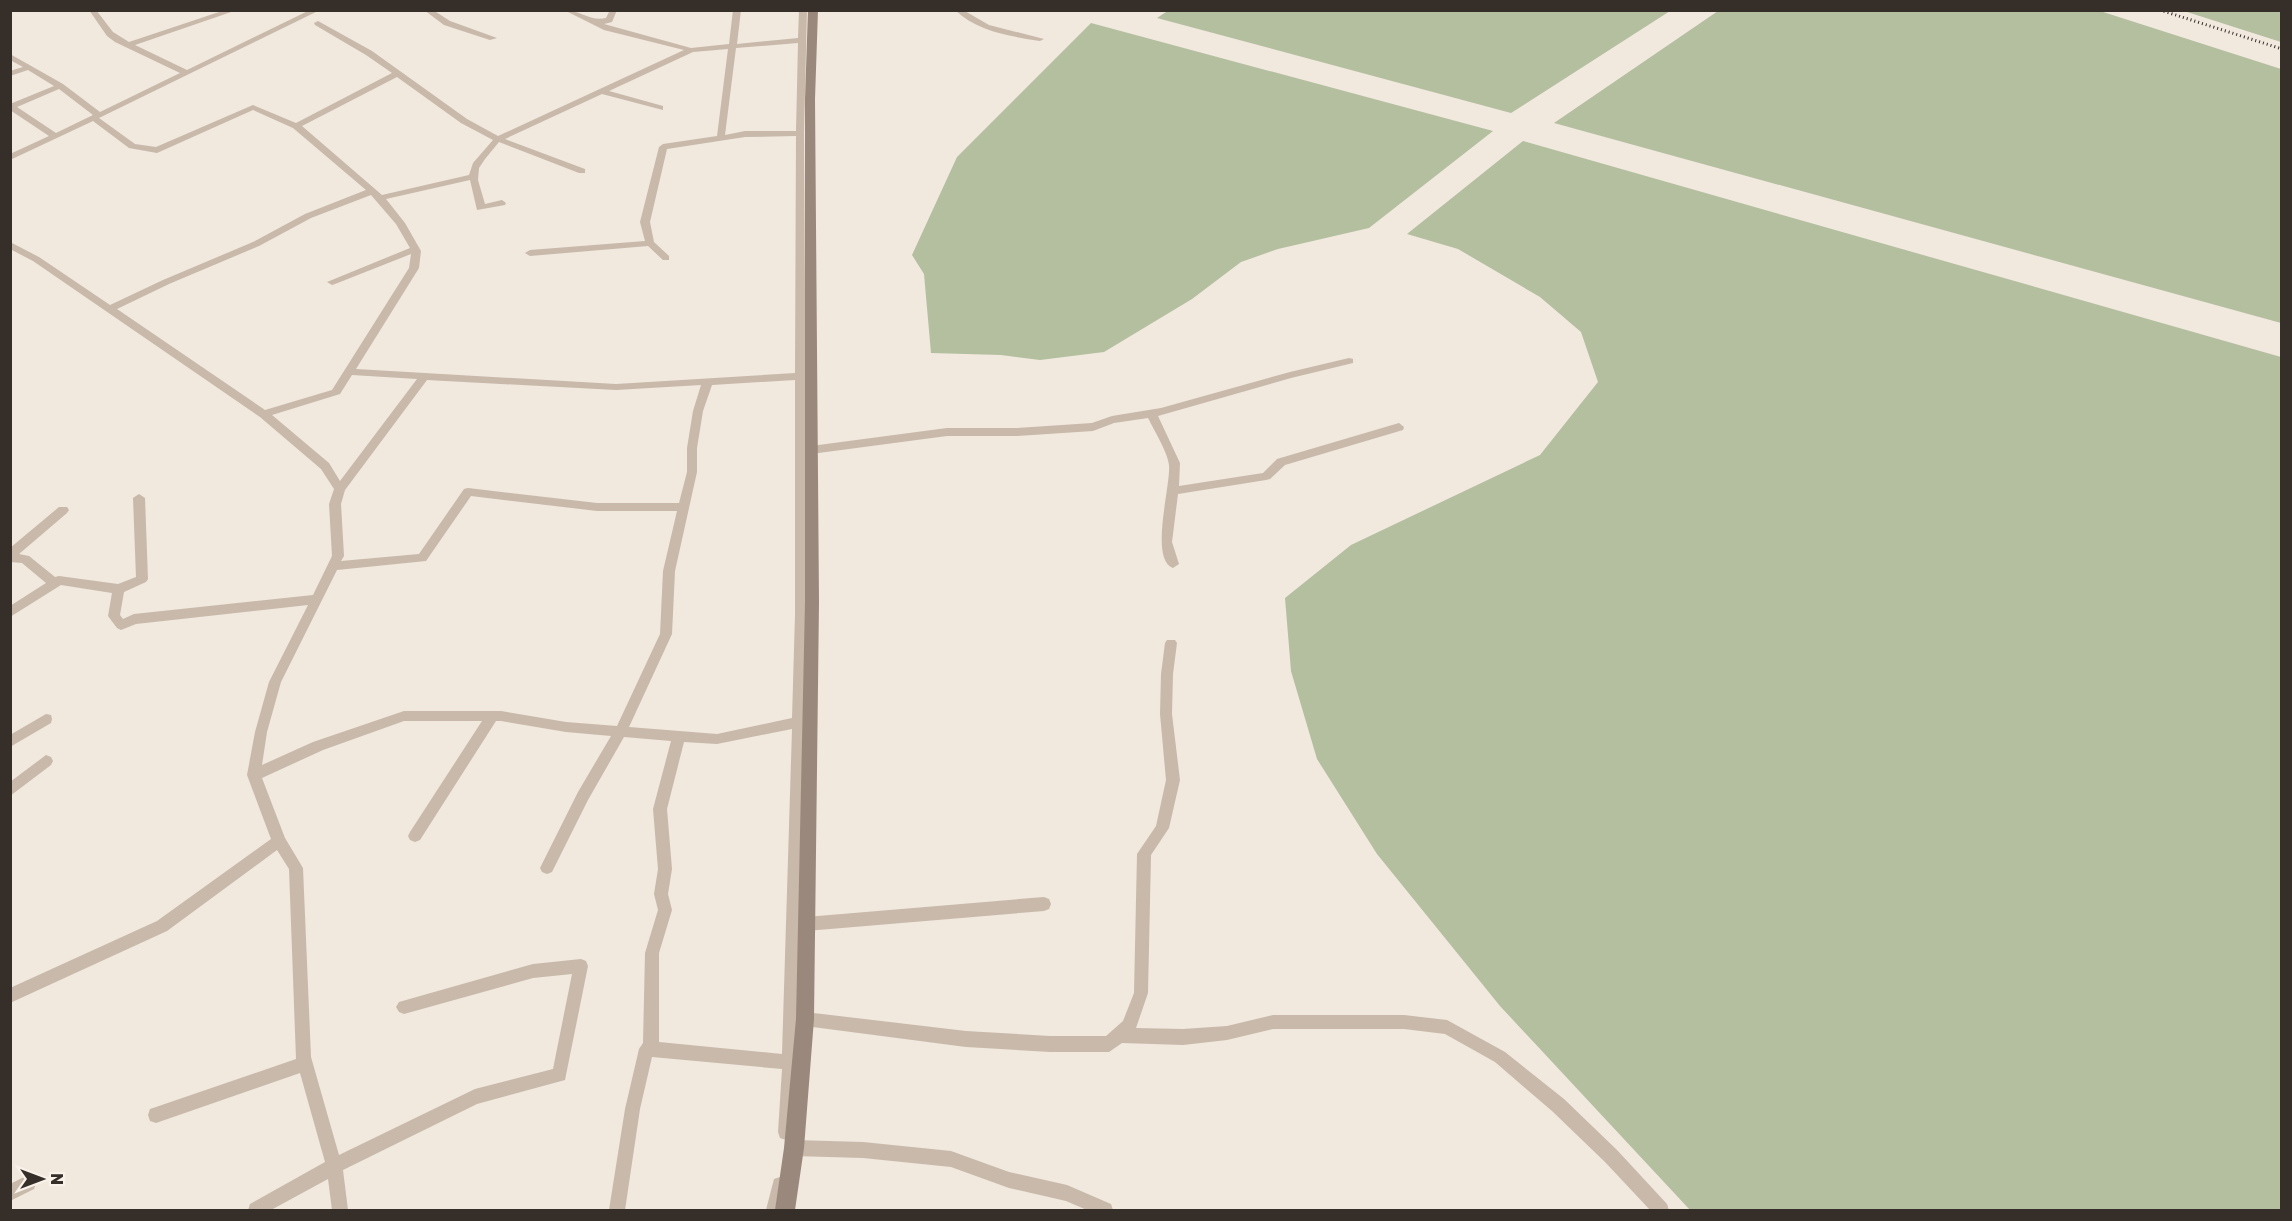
<svg xmlns="http://www.w3.org/2000/svg" width="2292" height="1221" viewBox="0 0 2292 1221" font-family="'Golos Text',sans-serif">
	<style>
		.green { fill: #b3bf9f }
		.lines { fill: none; stroke-linecap: round; stroke-linejoin: round }
		.minor { fill: #c8b9aa; fill-rule: evenodd }
		.secondary { fill: #9b887c; fill-rule: evenodd }
		.rail { stroke: #362e29; stroke-width: 3; stroke-dasharray: 1 3; stroke-linecap: butt }
	</style>
	<rect width="100%" height="100%" fill="#f1e8de"/>
	<!-- green -->
	<path class="green" d="M1169 10H1670V11L1511 113 1157 18Z
		M1718 11H2100L2281 69V323L1554 123Z
		M2184 11H2281V42Z
		M1091 23 1493 131 1369 228 1278 249 1241 262 1192 299 1104 352 1040 360 1001 355 931 353 924 274 912 255 957 157Z
		M1523 141 2281 357V1210H1690L1500 1006 1377 854 1317 759 1291 671 1285 598 1351 545 1540 455 1598 382 1581 332 1540 297 1458 249 1407 234Z"/>
	<g class="lines">
		<!-- minor -->
		<path class="minor" d="M89 10H96L113 32 129 42 225 10H237L135 45 187 70 310 10H320L99 118 135 144 156 147 253 105 296 123 392 73 366 55 315 25 314 23 318 21 372 51 467 119 498 136 684 50 604 30 564 10C580 10 591 22 606 18L610 10H617L612 22 604 24 691 48 729 44 733 10H741L737 44 798 38 799 10H807L804 133 806 449 811 446 947 428H1017L1092 423 1112 416 1161 408 1290 372 1349 358 1353 359V363L1291 378 1158 416 1180 463 1179 486 1263 473 1277 459 1399 423 1404 427 1403 430 1285 465 1270 479 1266 480 1178 494 1172 542 1179 564 1173 568C1149 559 1171 486 1169 465 1168 453 1154 430 1148 418L1114 423 1093 431 1017 436H947L811 454 806 451 807 615 800 921 806 917 1044 897 1049 899 1051 904 1049 909 1044 911 806 931 800 927 798 1017 800 1014 805 1012 966 1031 1050 1036H1106L1123 1021 1134 993 1137 854 1156 826 1166 780 1160 714 1161 674 1165 643 1167 640H1175L1177 643 1173 674 1172 714 1180 780 1169 828 1151 855 1148 993 1136 1028 1183 1029 1227 1026 1273 1015H1404L1447 1020 1505 1052 1564 1099 1617 1150 1667 1204 1669 1210H1650L1605 1162 1552 1111 1495 1062 1445 1034 1404 1029H1273L1227 1040 1183 1045 1122 1043 1109 1052H1050L966 1047 805 1026 800 1024 798 1021 794 1132 792 1138 786 1140 780 1138 778 1132 782 1069 652 1057 640 1109 625 1210H609L625 1109 639 1049 643 1043 645 953 658 910 654 894 658 869 653 809 671 741 624 737 588 800 552 872 547 874 542 872 540 868 578 792 611 736 566 732 501 721H496L420 840 415 842 410 840 408 836 410 832 482 721H404L323 750 262 778 285 838 303 868 311 1057 339 1155 475 1089 553 1069 572 974 533 978 404 1014 399 1012 396 1007 399 1002 533 964 581 959 586 961 588 966 565 1080 477 1104 343 1170 348 1210H332L328 1179 271 1210H248L250 1204 325 1162 300 1073 156 1123 150 1121 148 1115 150 1109 156 1107 296 1059 289 869 277 850 167 931 10 1003V988L157 921 271 839 247 775 255 732 269 682 308 605 136 624 121 630 117 628 108 616 112 593 61 585 10 617V606L46 583 22 563 10 562V548L59 507H67L69 510 67 513 19 554 29 556 55 577 59 576 118 584 136 577 133 498 139 494 145 498 148 579 146 582 124 592 120 615 123 619 134 614 313 595 332 556 329 504 334 489 321 469 260 417 33 261 10 249V242L39 257 110 305 163 280 253 242 305 214 366 190 293 128 253 110 157 153 129 148 93 121 10 160V154L49 136 10 110V104L54 86 28 70 10 76V71L23 67 10 60V54L63 84 100 112 180 73 115 42 107 36ZM798 43 796 131H745L725 135 736 48ZM728 49 717 136 663 144 659 147 640 222 645 241 530 250 525 253 530 256 648 246 663 260H669V256L654 242 650 222 667 149 745 137 796 136 795 373 616 384 356 369 419 268 421 251 405 223 386 199 470 180 477 210 505 205 506 203 502 200 485 204 478 180 479 168 485 159 499 142 579 173H585V169L505 139 602 94 663 110V106L609 91 693 52ZM397 77 461 123 493 140 473 163 469 175 382 195 302 126ZM59 89 93 115 56 133 17 107ZM371 195 396 224 410 248 327 282 332 285 335 284 411 254 409 268 332 390 265 410 117 309 169 284 259 246 311 218ZM352 375 417 379 340 481 329 463 272 415 340 394ZM427 380 616 390 701 385 693 411 687 448V472L679 503H597L468 488 464 489 419 554 341 561 344 556 341 504 345 490ZM795 380V615L792 718 717 734 629 727 672 634 675 571 697 472V448L703 411 712 385ZM471 496 597 511H677L663 571 660 634 617 726 566 722 501 711H404L313 742 262 765 267 732 281 682 337 570 426 561ZM792 729 782 1054 659 1042V953L672 910 668 894 672 869 667 809 684 742 717 744Z
			M424 10H433L450 21 497 38 490 40 444 25Z
			M955 10H963L989 25 1044 39 1040 41C1010 36 978 32 955 10Z
			M46 714 51 715 52 719 51 723 10 747V735Z
			M46 755 51 757 53 761 51 765 10 796V782Z
			M794 1140 863 1142 951 1151 1009 1172 1067 1185 1111 1204 1113 1210H1087L1066 1201 1009 1188 951 1167 863 1158 794 1156 788 1154 786 1148 788 1142Z
			M28 1175 34 1177 36 1183 34 1189 10 1201V1184Z
			M780 1177 786 1179 788 1185 782 1210H766L774 1179Z"/>
		<!-- secondary -->
		<path class="secondary" d="M808 10H818L815 99 819 602 814 1019 804 1148 795 1210H775L784 1148 796 1019 805 602V99Z"/>
		<!-- rail -->
		<path class="rail" d="M2160 10 2282 49"/>
	</g>
	<!-- border -->
	<rect width="2292" height="1221" fill="none" stroke="#362e29" stroke-width="24"/>
	<!-- north arrow -->
	<g transform="translate(42 1179) rotate(90)" stroke="#f8f2ea" stroke-width="4.5" paint-order="stroke">
	<path d="M0-4.5L10 22L0 15L-10 22Z" fill="#362e29"/>
	<text y="-9" font-size="16" font-weight="bold" text-anchor="middle" fill="#362e29">N</text>
	</g>
</svg>
